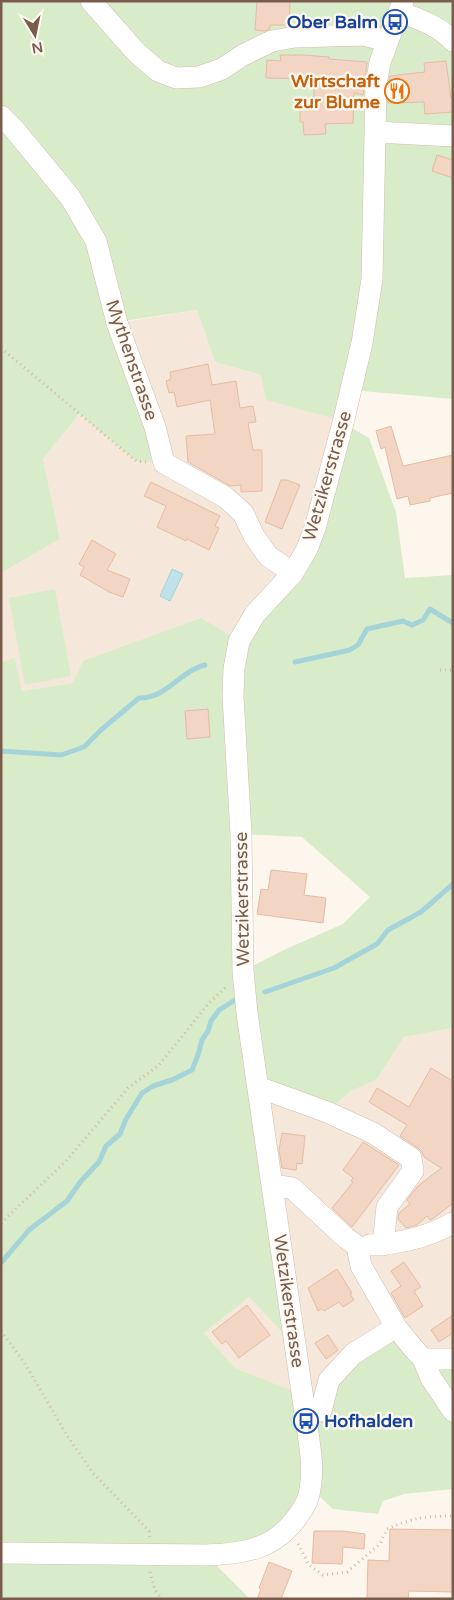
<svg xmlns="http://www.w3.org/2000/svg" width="454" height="1600" viewBox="0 0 454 1600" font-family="'Varela Round',sans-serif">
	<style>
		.residential { fill: #f5e8da }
		.green { fill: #d8ecc9; fill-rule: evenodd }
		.water { fill: #bfe3e8; stroke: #a5d3da }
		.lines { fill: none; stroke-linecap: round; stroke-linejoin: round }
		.stream { stroke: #a5d3da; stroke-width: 5 }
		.building { fill: #f3d5c3; stroke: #e6bba3 }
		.minor-casing { stroke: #d1beb0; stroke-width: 22 }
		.path { stroke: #d9b8a5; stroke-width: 3; stroke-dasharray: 1 4; stroke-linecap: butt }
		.minor { stroke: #fff; stroke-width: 21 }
		.labels { text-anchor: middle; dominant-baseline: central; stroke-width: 4.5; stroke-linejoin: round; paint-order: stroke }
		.transit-label { font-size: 18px; font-weight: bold; fill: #164399; stroke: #fffaf3; text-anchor: end }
		.food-label { font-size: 18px; font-weight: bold; fill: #c56008; stroke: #fffaf3; text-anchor: end }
		.street-label { font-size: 18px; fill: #7a5c4d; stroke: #fffaf3 }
	</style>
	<rect width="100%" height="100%" fill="#fdf6ec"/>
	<!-- residential -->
	<path class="residential" d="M197 310 215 362 261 375 343 421 315 528 239 641 73 683 22 691 15 659 1 662V573L60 539 43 459 79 414 136 460 117 323Z
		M453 1028V1359L321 1411 302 1395 235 1368 204 1333 249 1297 295 1345 258 1087 327 1112 351 1091 376 1080 404 1037Z"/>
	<!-- green -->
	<path class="green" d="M1 1H453V399L351 390 343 421 266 400 261 375 215 362 197 310 117 322 164 463 136 461 79 414 43 459 60 539 1 573Z
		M343 423 369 438 396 512 405 578 453 575V1028L404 1037 376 1080 351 1091 327 1112 258 1087 295 1346 249 1297 204 1333 235 1368 303 1395 306 1421 329 1380 396 1327 413 1348 453 1359V1489L404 1494 383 1501 378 1514 333 1509 311 1489 290 1528 207 1556 250 1599H1V662L15 658 22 691 73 683 83 661 201 618 240 641 293 573ZM241 834 302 837 370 897 343 924 286 949 243 971Z
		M55 589 71 676 25 685 9 598Z"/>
	<!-- water -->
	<path class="water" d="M172 569 183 574 170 601 160 596Z"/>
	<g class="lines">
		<!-- stream -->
		<path class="stream" d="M295 662 350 650 358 645 367 629 403 621 412 625 423 620 430 609 453 623
			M1 751 61 755 84 747 101 730 139 698C164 700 182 670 205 665
			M265 992 334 968 377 944 388 930 421 912 453 884
			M1 1263 29 1230 67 1201 81 1181 99 1162 106 1146 120 1134 126 1119 142 1093 153 1086 172 1080 192 1070 198 1055 202 1040 208 1031 211 1021 219 1010 235 1000"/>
	</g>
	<!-- building -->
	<path class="building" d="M257 1H290L289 25H270V29L264 31 255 30Z
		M280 55H303L329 57V59L367 62 363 95 354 93 353 123 325 124 326 134 304 135 303 122H300V106H314V79L266 78 267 60 281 61Z
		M446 61 451 98H453V112L425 114 424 102 388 103 390 76 425 72 424 63Z
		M437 155 453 160V178L432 171Z
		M208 364 212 385 236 381 240 408 253 406 256 422 248 423 253 450H262V491L241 492V485L230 486 188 462 186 436 215 434 210 400 177 407 174 392 169 393 166 381 171 379 170 372Z
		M391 426 403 466 453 455V493L430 498V501L410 505 408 496 397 499 385 447 381 449 376 431Z
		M281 480H287L300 485 282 529 265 522Z
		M151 482 220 516 215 526 219 528 209 550 187 539 186 541 157 527 166 506 144 496Z
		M92 540 116 554 107 570 130 579 123 597 109 592 80 575 84 567 79 564Z
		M208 709 210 737 187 739 185 711Z
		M271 870 307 874 304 895 326 898 323 923 257 914 261 889 268 890Z
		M431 1068 453 1081V1203L434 1218 430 1220 427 1216 417 1225 406 1228 398 1219 399 1213 410 1204 407 1200 417 1187 441 1168 424 1157 422 1152 418 1148 400 1136 407 1125 369 1102 377 1088 409 1107Z
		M282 1133 305 1136 302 1164 297 1163 296 1170 282 1168 279 1150Z
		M363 1142 399 1165 352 1227 332 1208 353 1182 351 1181 353 1178 343 1170Z
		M404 1262 421 1287 414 1291 423 1306 405 1318 391 1293 401 1286 391 1271Z
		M337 1269 352 1293 350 1294 354 1300 343 1307 339 1302 324 1311 322 1309 318 1311 308 1288Z
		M247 1305 270 1335 239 1358 226 1341 222 1344 212 1332Z
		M453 1315V1333L439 1342 431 1330Z
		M328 1335 338 1350 326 1359 315 1343Z
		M390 1529 453 1530V1592L409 1591 408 1599H367L368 1560 389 1561Z
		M314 1531H343L365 1534 364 1549 343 1547 342 1564 312 1563Z
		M269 1562 292 1571 281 1599H257L261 1589 259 1588Z"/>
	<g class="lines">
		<defs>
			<path id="minor" d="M91 1 136 52 158 71 176 78 199 77 222 69 243 55 272 41 295 37 363 35 388 41
				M400 12C419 19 439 26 453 41
				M1 116 14 129 70 197 96 241 117 323 155 427 164 463 225 497 243 513 254 536 268 556 293 573
				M376 132 453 136
				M258 1087 327 1112 373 1133 411 1158 413 1171 387 1207 383 1245
				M272 1185 292 1188 346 1238 357 1246 361 1266 396 1327 413 1348 423 1359H453
				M369 1245C398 1244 428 1237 453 1223
				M423 1359 431 1378 453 1411
				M321 1411 329 1380 353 1354 396 1327
				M1 1553 206 1555C244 1554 275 1549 298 1516 304 1508 309 1499 310 1489 314 1468 310 1447 307 1427L247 1013 243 971 241 834 233 696 234 669 239 641 255 614 293 573 307 549 315 528 343 423 362 343 372 279 376 85 380 62 403 1"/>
		</defs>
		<!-- minor casing -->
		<use href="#minor" class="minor-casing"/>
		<!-- path -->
		<path class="path" d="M1 348 136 461 146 462
			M440 670H453
			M1 1223 66 1161 128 1088 159 1065 209 1003 226 987
			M1 1331 24 1362 68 1437 93 1473 149 1531 150 1538
			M298 1544 309 1565 323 1575 347 1572 380 1544 387 1529C413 1518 424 1516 453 1516
			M150 1572 155 1590 162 1599"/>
		<!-- minor -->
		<use href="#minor" class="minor"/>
	</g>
	<!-- icons -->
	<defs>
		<symbol id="bus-ring" viewBox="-11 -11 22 22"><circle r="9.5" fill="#fffaf3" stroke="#1a4fb4" stroke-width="1.5"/><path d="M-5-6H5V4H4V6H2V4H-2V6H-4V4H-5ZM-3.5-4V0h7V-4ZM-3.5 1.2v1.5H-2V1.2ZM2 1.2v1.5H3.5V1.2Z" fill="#1a4fb4"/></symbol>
		<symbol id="restaurant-ring" viewBox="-11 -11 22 22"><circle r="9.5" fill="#fffaf3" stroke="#e8710a" stroke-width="1.5"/><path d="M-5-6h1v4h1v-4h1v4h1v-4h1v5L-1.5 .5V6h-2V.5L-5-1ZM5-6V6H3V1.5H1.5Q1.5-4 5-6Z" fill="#e8710a"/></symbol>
	</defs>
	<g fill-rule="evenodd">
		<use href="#bus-ring" x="381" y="8" width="28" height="28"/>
		<use href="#restaurant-ring" x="383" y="77" width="28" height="28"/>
		<use href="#bus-ring" x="292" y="1407" width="28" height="28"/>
	</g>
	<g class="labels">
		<!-- transit labels -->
		<g class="transit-label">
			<text x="378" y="22">Ober Balm</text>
			<text x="324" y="1421" text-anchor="start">Hofhalden</text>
		</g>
		<!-- food labels -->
		<g class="food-label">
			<text x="380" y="81">Wirtschaft<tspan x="380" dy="21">zur Blume</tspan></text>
		</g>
		<!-- street labels -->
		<g class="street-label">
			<text transform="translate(132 360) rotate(71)">Mythenstrasse</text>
			<text transform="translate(327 476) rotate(-74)">Wetzikerstrasse</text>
			<text transform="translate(242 899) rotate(-91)">Wetzikerstrasse</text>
			<text transform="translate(289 1301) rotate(82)">Wetzikerstrasse</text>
		</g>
	</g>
	<!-- border -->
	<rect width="454" height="1600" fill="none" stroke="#7a5c4d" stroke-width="5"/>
	<!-- north arrow -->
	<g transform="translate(35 35) rotate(170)" stroke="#fffaf3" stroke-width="4" paint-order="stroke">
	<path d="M0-4L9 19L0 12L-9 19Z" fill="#7a5c4d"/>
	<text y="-8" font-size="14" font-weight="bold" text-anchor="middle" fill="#7a5c4d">N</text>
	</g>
</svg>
